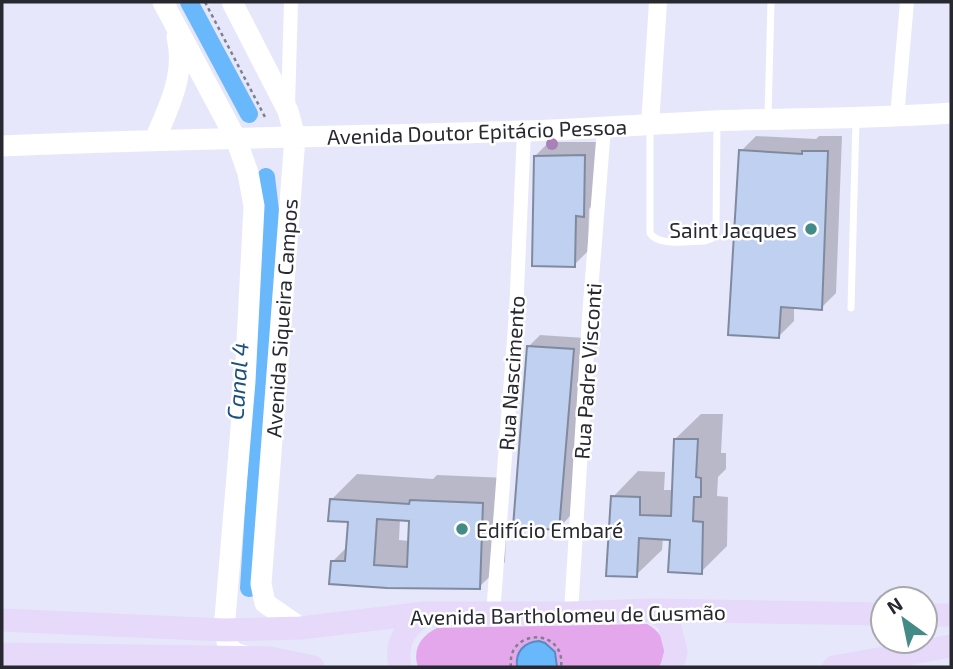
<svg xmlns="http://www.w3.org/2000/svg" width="953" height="669" viewBox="0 0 953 669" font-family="'Exo 2',sans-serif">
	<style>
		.green { fill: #e4a7ec }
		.water { fill: #6ab8fc; stroke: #568dbf; stroke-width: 2 }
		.shadow { fill: #0003; fill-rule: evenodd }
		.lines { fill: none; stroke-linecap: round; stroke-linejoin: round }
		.canal { stroke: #6ab8fc; stroke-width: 18 }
		.building { fill: #c0d0f1; stroke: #808a9f; stroke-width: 2; fill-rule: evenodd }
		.path { stroke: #7f7f8e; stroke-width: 2.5; stroke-dasharray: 3.5 3.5; stroke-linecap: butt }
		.service { stroke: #fff; stroke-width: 7 }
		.minor { stroke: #fff; stroke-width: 14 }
		.tertiary { stroke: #fff; stroke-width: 18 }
		.secondary { stroke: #fff; stroke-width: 21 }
		.primary { stroke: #e6d9f9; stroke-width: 23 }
		.tree { fill: #aa80b8 }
		.poi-dot { fill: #448b87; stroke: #fff; stroke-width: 2.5 }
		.labels { text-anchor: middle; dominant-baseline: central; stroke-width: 5; stroke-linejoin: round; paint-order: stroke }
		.street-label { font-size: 21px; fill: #282831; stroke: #fff }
		.poi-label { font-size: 21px; fill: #282831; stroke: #fff; text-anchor: end }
		.water-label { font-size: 23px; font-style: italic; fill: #1b527e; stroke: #fff }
	</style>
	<rect width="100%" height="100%" fill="#e6e7fb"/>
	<!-- green -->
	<path class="green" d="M647 624C665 634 669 650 659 667H418C412 649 421 636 437 628Z"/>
	<!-- water -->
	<path class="water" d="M539 641 545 643 555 652 557 667H517C515 652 524 642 539 641Z"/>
	<!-- shadow -->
	<path class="shadow" d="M756 136 816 139 819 136H842L836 293 821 308 794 306V321L779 336 741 151Z
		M549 142H598L597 201 589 209 588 251 574 265 535 156Z
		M540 335 585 338 570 516 559 528 529 346Z
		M701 414H723L721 453H726V469L718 477 717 496 728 497 727 546 701 572 671 538H663L662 550 636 575 613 497 638 471 665 472 664 490H673L675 439Z
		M357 474 433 479 437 475 508 478 505 562 479 587 333 561 348 546 350 521 331 500ZM400 519H411L410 541 399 540Z"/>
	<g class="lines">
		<!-- canal -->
		<path class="canal" d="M189 2 249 114
			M249 588 272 227 266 177"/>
	</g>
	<!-- building -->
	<path class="building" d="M739 150 802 154V151H828L822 310 781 307 779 338 728 335Z
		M585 155 584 217 576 216 575 267 532 266 534 156Z
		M527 346 574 349 559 530 513 527Z
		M674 439H698L696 477 701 478V497H694L693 521 703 522 702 574 668 572 670 540 639 538 637 577 606 576 611 496 640 497V515L671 516Z
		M330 499 409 504 410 500 483 503 480 589 387 588 329 584 331 561H345L348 522 328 521ZM377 519 409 521 407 567 374 565Z"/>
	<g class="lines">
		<!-- path -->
		<path class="path" d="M205 2 265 117
			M511 667C506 628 566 627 561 667"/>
		<!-- service -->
		<path class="service" d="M768 117 771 2
			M650 128V233C659 247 689 241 705 241L711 239 716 232 717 122
			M851 308 856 120"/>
		<!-- minor -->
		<path class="minor" d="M288 106 291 2
			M897 117 907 2
			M571 613 589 317 604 128
			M493 614 516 313 524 131"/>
		<!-- tertiary -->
		<path class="tertiary" d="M650 125 658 2"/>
		<!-- secondary -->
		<path class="secondary" d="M163 2 236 139 248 173 254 206 245 381 224 630C229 650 229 653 250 657
			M232 2 288 111 295 137 261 584 265 603 301 628
			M155 139C169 107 186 73 177 37
			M2 146C176 138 350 137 524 131 587 129 651 124 714 121 793 118 872 119 951 113"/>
		<!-- primary -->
		<path class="primary" d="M651 610 668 620 676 651 672 667
			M925 615H951
			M2 620 224 630 301 628 425 613H571L651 610 883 614
			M2 654 270 658 313 667
			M400 667C395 642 405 628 425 613
			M834 667 951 646"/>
	</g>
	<!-- trees -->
	<circle class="tree" cx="552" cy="144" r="6"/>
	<!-- markers -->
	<g class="poi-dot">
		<circle cx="811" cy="229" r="7"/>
		<circle cx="462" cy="529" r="7"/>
	</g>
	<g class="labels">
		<!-- street labels -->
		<g class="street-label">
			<text transform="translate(477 131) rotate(-2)">Avenida Doutor Epitácio Pessoa</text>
			<text transform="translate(281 318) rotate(-86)">Avenida Siqueira Campos</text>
			<text transform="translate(587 371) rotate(-86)">Rua Padre Visconti</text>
			<text transform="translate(511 373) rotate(-86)">Rua Nascimento</text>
			<text transform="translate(568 614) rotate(-1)">Avenida Bartholomeu de Gusmão</text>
		</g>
		<!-- poi labels -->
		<g class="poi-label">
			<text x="797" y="229">Saint Jacques</text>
			<text x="476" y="529" text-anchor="start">Edifício Embaré</text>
		</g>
		<!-- water labels -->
		<g class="water-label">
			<text transform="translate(237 381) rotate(-86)">Canal 4</text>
		</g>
	</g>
	<!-- border -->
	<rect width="953" height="669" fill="none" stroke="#282831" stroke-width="7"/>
	<!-- north arrow -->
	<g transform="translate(904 620) rotate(327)"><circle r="33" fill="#ffffff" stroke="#a9a9ad" stroke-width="2"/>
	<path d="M0-5L12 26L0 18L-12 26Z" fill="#448b87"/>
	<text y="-10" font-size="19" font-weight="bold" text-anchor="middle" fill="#282831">N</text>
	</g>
</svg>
